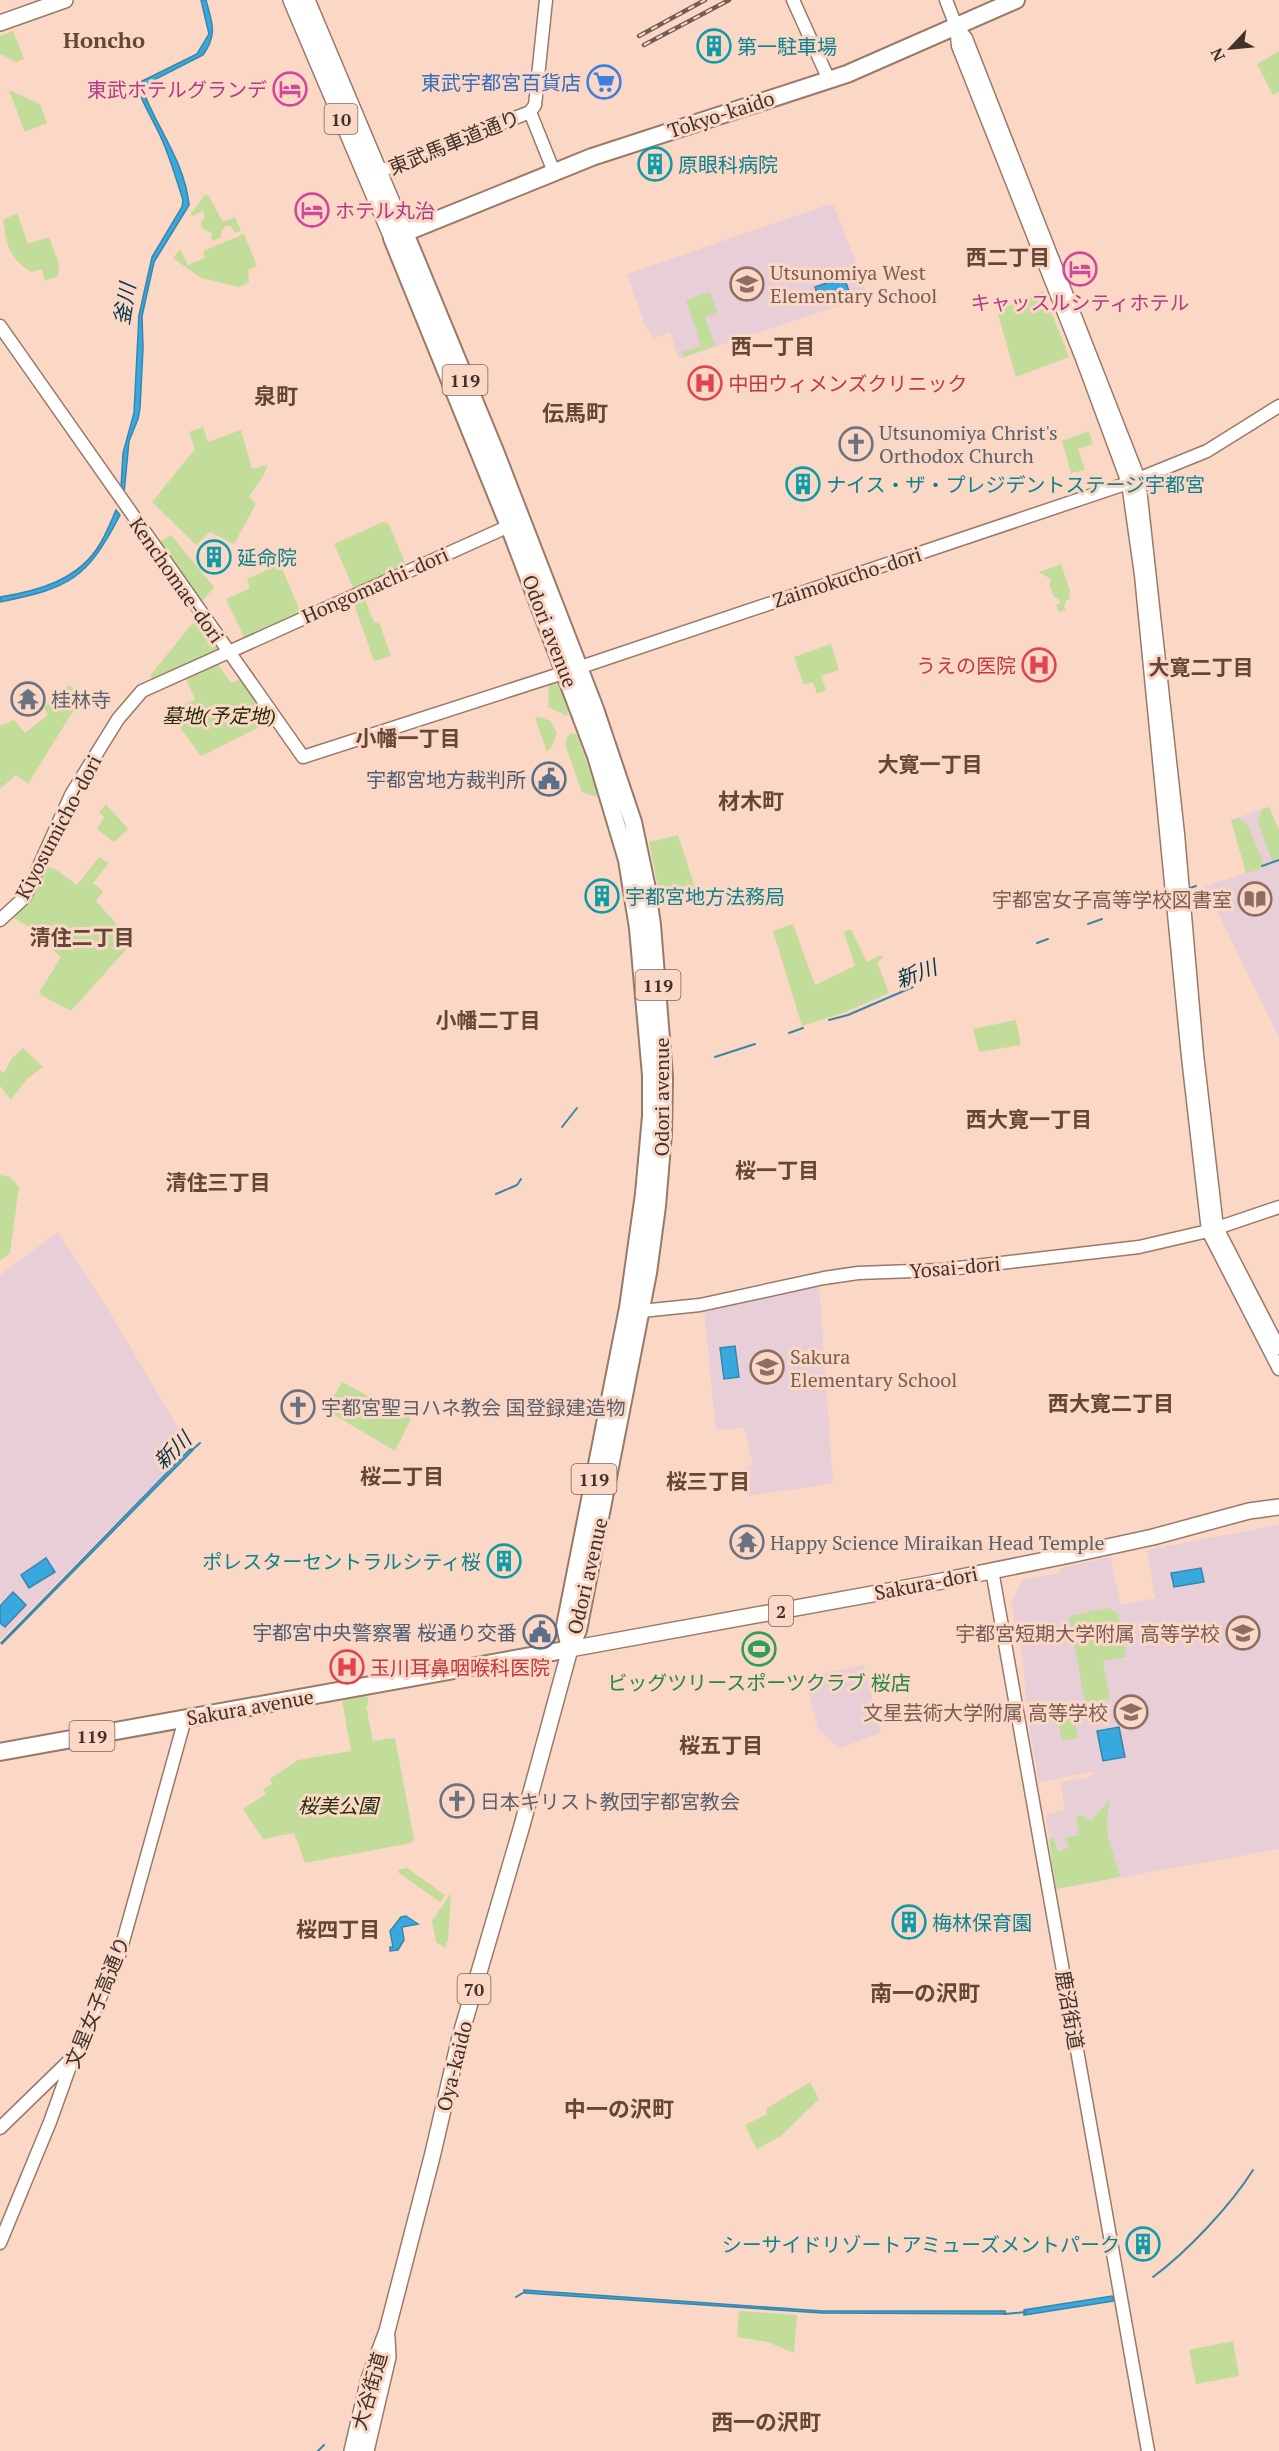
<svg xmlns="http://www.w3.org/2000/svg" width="1279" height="2451" viewBox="0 0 1279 2451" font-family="'PT Serif','Noto Sans JP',serif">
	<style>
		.education { fill: #e7ced7 }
		.green { fill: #c2dd9a }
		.water { fill: #38a8de; stroke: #3a85a8; stroke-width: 1.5 }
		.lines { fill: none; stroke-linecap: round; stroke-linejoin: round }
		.stream { stroke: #3a85a8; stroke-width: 2 }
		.minor-casing { stroke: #997968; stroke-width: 15 }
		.major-casing { stroke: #997968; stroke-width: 18 }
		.highway-casing { stroke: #997968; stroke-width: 20 }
		.minor { stroke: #fff; stroke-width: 12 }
		.major { stroke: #fff; stroke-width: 15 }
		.highway { stroke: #fff; stroke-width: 16 }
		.rail-casing { stroke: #715d53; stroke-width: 4.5 }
		.rail { stroke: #fbd7c5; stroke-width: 2; stroke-dasharray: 7; stroke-linecap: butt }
		.labels { text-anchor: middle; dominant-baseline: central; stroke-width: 6; stroke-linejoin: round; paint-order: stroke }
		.shield { fill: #fbd7c5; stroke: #786459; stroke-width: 1.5 }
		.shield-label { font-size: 18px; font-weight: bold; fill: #40322b }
		.culture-label { font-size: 20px; fill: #0d838f; stroke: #fbd7c5; text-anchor: start }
		.shop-label { font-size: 20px; fill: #366cbe; stroke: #fbd7c5; text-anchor: end }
		.hotel-label { font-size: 20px; fill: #b23c85; stroke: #fbd7c5; text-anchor: end }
		.street-label { font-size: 20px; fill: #40322b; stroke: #fbd7c5 }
		.education-label { font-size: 20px; fill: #785e54; stroke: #fbd7c5; text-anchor: end }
		.health-label { font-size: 20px; fill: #be3a42; stroke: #fbd7c5; text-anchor: start }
		.worship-label { font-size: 20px; fill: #5b616d; stroke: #fbd7c5; text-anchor: start }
		.park-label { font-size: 20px; font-style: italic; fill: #222f08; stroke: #fbd7c5 }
		.service-label { font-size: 20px; fill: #4e5e75; stroke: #fbd7c5; text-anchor: end }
		.leisure-label { font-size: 20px; fill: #27864d; stroke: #fbd7c5 }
		.neighbourhood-label { font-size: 21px; font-weight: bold; fill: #644737; stroke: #fbd7c5 }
		.water-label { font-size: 21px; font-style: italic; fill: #05364d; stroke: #fbd7c5 }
		.quarter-label { font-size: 22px; font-weight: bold; fill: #644737; stroke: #fbd7c5 }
	</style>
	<rect width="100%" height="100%" fill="#fbd7c5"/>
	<!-- education -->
	<path class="education" d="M830 204 834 206 868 294 866 297 679 359 670 332 654 338 645 325 627 274Z
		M1269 807 1279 830V1038L1205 886 1246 873 1231 820Z
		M58 1232 109 1311 190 1448 0 1640V1275Z
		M819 1284 833 1483 749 1496 744 1468 753 1465 744 1427 716 1431 704 1309Z
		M1279 1525V1849L1056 1889 1046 1815 1065 1810 1060 1782 1090 1777 1095 1771 1039 1782 1027 1713 1023 1657 1011 1603 1023 1579 1060 1573 1062 1568 1110 1557 1121 1605 1155 1598 1147 1550Z
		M864 1665 881 1733 839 1748 818 1729 804 1677Z"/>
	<!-- green -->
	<path class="green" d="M13 31 24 59 16 62 0 54V36Z
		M1279 51V92L1273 95 1257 64Z
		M9 90 40 104 47 123 25 132Z
		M208 195 223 222 235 217 241 231 235 233 231 226H226L222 230 220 238 213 241 211 239 212 234C207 230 201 230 201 222L205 218 203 211 192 216 191 214 204 196Z
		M17 213 28 244 49 237 59 264 58 276 45 281 42 269 31 272C8 258 7 244 3 220Z
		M244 234 257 266 248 270 249 282 239 287 201 278 173 258 180 249 188 265 205 258 203 251Z
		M1043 291 1069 357 1016 377 997 311Z
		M710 292 717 312 705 317 715 346 684 357 682 352 701 346 686 300Z
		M203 427 208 442 241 430 252 469 267 465 264 475 249 497 256 504 234 544 210 532 196 545 152 502 195 449 189 432Z
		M1089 431 1093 444 1078 449 1085 470 1071 473 1062 441Z
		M383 522 389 524 405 563 402 569 354 590 334 544Z
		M171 535 214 587 200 604 158 543Z
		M280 564 301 613 245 639 226 599 250 588 247 579Z
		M1061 564 1070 591 1069 594 1070 599 1066 600 1064 606 1066 610 1059 612 1056 605 1060 603 1059 599 1054 597 1049 584 1052 580 1039 572Z
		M364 596 374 623 379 622 391 656 374 661 353 601Z
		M199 620 219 650 155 680 150 676 191 625Z
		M831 644 839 670 821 676 826 690 817 694 813 682 804 685 794 657Z
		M213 663 218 664 231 683 254 673 275 719 201 756 169 713 195 699 185 677Z
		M553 678 557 680 568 711 567 716 548 707 549 684Z
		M69 685 83 695 28 784 16 775 0 789V726L14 720 25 733 48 715 44 707Z
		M539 717 551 721 557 733 551 748 547 752 535 718Z
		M572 733 577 735 598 794 596 797 582 792 565 744 568 736Z
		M106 804 128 829 114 842 97 829 104 817 99 813Z
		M1269 807 1279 830V858L1272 861 1258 823 1262 809Z
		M1238 818 1247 824 1263 861 1261 869 1246 873 1231 820Z
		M678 835 697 894 661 903 649 842Z
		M99 857 109 863 93 883 103 891 96 901 130 939V945L71 1011 41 995 40 991 61 957 47 945 50 940 40 932 13 918C29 904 36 885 44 865L58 871 77 885Z
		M793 924 815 985 855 966 844 932 851 929 867 962 881 955 883 958 877 962 889 993 843 1013 802 1026 773 931Z
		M1016 1020 1021 1045 979 1052 973 1029Z
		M23 1048 43 1067 27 1079 11 1100 0 1086V1070L4 1073 12 1058Z
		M0 1175 10 1177 19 1187 10 1253 0 1261Z
		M342 1382 411 1419 395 1451 326 1410Z
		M1109 1608 1118 1614 1126 1657 1103 1661 1110 1699 1085 1703 1069 1616Z
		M367 1696 369 1705 366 1706 373 1741 395 1738 414 1839 411 1843 305 1863 294 1833 263 1839 243 1809 266 1794 263 1789 272 1784 270 1779 298 1760 351 1751 342 1700Z
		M1072 1707 1078 1738 1062 1741 1056 1710Z
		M1111 1798C1101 1830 1111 1845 1120 1875L1114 1878 1056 1889 1049 1839 1053 1838 1059 1852 1069 1847 1065 1838 1079 1835 1076 1817 1081 1815 1091 1821Z
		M407 1868 445 1895 440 1902 399 1873 398 1870Z
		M451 1893 448 1941H446V1948L436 1942 432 1921Z
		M810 2082 819 2099 781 2136 757 2149 745 2125 767 2114 766 2109Z
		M739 2311 797 2315 794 2353 768 2342 737 2337Z
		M1233 2341 1239 2376 1196 2384 1189 2350Z"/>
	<!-- water -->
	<path class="water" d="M201 0H206C212 23 218 34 203 55L144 85 142 88C156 127 185 162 189 205L154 262 142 316 143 348 140 408 138 419 129 441 124 493 121 488 123 453 134 413 139 315 152 257 182 207 183 200C177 181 171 161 163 142 155 123 144 107 137 87L142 81 197 54 209 34Z
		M844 277 850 294 821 304 815 287Z
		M116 510 120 515C87 579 70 588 0 602V597C38 591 79 580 100 544 106 534 111 522 116 510Z
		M735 1346 739 1377 724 1379 720 1348Z
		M191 1448 193 1450 2 1644 1 1643Z
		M46 1558 55 1572 29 1588 21 1575Z
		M1201 1568 1204 1582 1174 1587 1171 1573Z
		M13 1592 26 1605 5 1627 0 1623V1606Z
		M1119 1727 1125 1757 1103 1761 1097 1731Z
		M406 1916 418 1924 402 1927 404 1940 398 1950 390 1951V1947H393L390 1931 401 1917Z
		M524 2290 822 2311H1005L1006 2314 822 2313 525 2293Z
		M1112 2296 1114 2301 1024 2315V2310Z"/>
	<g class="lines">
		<!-- stream -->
		<path class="stream" d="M1262 866 1279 860
			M1190 888 1196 886
			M1088 924 1102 919
			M1037 943 1048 939
			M829 1020 848 1015 913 987
			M789 1033 803 1028
			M715 1057 755 1044
			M562 1127 577 1108
			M496 1194 517 1185 521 1179
			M191 1451 200 1443
			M1153 2277C1187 2252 1231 2205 1253 2170
			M516 2297 526 2291
			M1005 2314 1026 2312
			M318 2451 324 2445"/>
		<defs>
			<path id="minor" d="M793 0 829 80
				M946 0 956 26 958 46 1081 356 1128 483 1141 575 1188 1057 1208 1231 1279 1369
				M956 26 966 38 1139 479 1178 834 1197 1054 1217 1228 1279 1348
				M530 112 535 105 546 0
				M530 112 554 172
				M378 172 530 112
				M0 326 303 757 566 672 1128 483 1207 451 1279 406
				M0 920 25 897 71 795 118 719 142 691 509 526 517 527
				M635 1310 641 1311 700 1305 824 1278 858 1273 941 1270 1139 1247 1208 1231 1279 1207
				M992 1570 1148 2451
				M0 2128 72 2058
				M0 2243 50 2122 74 2055 119 1956 185 1719"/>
			<path id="major" d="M291 0 392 238
				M307 0 405 233
				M0 23 65 0
				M352 2451 369 2379 387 2331 432 2157 460 2037 521 1829 570 1649 927 1584 1070 1555 1153 1537 1249 1511 1279 1507
				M366 2451 388 2357 387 2337"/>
			<path id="highway" d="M405 233 495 451 595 709 633 822 646 884 652 925 664 1077 663 1133 657 1206 648 1273 578 1630 570 1649
				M570 1649 565 1626 628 1308 644 1194 651 1116V1075L638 928 627 860 596 756 509 526 392 238 592 157 847 74 1016 0
				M0 1752 570 1649"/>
		</defs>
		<!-- minor casing -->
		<use href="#minor" class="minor-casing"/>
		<!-- major casing -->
		<use href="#major" class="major-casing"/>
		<!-- highway casing -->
		<use href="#highway" class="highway-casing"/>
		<!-- minor -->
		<use href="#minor" class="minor"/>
		<!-- major -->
		<use href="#major" class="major"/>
		<!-- highway -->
		<use href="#highway" class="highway"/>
		<defs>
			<path id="rail" d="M639 36 705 0
				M644 45 729 0"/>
		</defs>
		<!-- rail casing -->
		<use href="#rail" class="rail-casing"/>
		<!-- rail -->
		<use href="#rail" class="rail"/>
	</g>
	<!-- icons -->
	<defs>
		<symbol id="building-ring" viewBox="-11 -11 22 22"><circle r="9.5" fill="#fbd7c5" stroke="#0f9aa8" stroke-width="1.5"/><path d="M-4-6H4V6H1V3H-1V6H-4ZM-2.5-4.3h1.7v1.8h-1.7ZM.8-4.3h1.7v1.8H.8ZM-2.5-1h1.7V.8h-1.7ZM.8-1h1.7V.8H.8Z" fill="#0f9aa8"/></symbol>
		<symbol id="supermarket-ring" viewBox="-11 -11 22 22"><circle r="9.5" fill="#fbd7c5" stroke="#3f7fe0" stroke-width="1.5"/><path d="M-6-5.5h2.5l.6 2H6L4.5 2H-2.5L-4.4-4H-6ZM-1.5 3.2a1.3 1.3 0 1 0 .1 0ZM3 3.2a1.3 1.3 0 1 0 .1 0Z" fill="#3f7fe0"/></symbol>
		<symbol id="hotel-ring" viewBox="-11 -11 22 22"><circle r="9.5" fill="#fbd7c5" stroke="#d1479c" stroke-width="1.5"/><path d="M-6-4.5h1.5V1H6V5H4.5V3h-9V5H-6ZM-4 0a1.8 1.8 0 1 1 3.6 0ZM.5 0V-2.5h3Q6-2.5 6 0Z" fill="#d1479c"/></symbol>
		<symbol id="school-ring" viewBox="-11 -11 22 22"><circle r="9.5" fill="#fbd7c5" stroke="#8d6e63" stroke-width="1.5"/><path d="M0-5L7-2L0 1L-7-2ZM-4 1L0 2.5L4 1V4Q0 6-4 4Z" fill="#8d6e63"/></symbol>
		<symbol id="hospital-ring" viewBox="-11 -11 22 22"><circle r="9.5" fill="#fbd7c5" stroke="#e0444e" stroke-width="1.5"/><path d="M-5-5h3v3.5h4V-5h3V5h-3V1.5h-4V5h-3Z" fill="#e0444e"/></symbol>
		<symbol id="church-ring" viewBox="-11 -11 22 22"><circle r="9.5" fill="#fbd7c5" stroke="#6b7280" stroke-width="1.5"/><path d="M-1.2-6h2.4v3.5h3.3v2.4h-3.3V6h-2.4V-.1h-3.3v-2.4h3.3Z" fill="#6b7280"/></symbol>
		<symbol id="temple-ring" viewBox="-11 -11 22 22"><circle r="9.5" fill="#fbd7c5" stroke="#6b7280" stroke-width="1.5"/><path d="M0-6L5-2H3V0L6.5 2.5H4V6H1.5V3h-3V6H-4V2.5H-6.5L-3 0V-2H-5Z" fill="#6b7280"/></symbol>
		<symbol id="civic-ring" viewBox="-11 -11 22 22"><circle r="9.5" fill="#fbd7c5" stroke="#5c6f8a" stroke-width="1.5"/><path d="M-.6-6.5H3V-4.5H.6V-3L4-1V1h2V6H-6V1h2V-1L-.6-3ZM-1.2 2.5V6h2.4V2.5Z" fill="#5c6f8a"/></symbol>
		<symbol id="library-ring" viewBox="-11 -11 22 22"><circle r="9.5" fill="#fbd7c5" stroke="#8d6e63" stroke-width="1.5"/><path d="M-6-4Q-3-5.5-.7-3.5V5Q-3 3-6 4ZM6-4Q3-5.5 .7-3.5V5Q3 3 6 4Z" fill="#8d6e63"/></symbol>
		<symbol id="stadium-ring" viewBox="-11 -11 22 22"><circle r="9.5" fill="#fbd7c5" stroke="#2e9e5b" stroke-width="1.5"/><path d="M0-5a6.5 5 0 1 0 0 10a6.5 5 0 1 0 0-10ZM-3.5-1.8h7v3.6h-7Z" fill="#2e9e5b"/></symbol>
	</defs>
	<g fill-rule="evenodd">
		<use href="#building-ring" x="695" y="27" width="38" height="38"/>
		<use href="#supermarket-ring" x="585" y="63" width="38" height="38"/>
		<use href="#hotel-ring" x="271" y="70" width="38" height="38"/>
		<use href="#building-ring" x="636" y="145" width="38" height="38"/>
		<use href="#hotel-ring" x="293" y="191" width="38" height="38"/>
		<use href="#hotel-ring" x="1061" y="250" width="38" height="38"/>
		<use href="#school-ring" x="728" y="265" width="38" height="38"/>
		<use href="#hospital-ring" x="686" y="364" width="38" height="38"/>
		<use href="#church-ring" x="837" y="425" width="38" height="38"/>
		<use href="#building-ring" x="784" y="465" width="38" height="38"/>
		<use href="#building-ring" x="195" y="538" width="38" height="38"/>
		<use href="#hospital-ring" x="1020" y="646" width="38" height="38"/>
		<use href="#temple-ring" x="9" y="680" width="38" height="38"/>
		<use href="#civic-ring" x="530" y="760" width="38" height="38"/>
		<use href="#building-ring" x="583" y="877" width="38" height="38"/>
		<use href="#library-ring" x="1236" y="880" width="38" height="38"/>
		<use href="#school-ring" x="748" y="1348" width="38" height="38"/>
		<use href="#church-ring" x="279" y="1388" width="38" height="38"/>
		<use href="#temple-ring" x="728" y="1523" width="38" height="38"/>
		<use href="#building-ring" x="485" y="1542" width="38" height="38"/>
		<use href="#civic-ring" x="521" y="1613" width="38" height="38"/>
		<use href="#school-ring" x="1224" y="1614" width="38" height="38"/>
		<use href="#stadium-ring" x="740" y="1630" width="38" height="38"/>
		<use href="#hospital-ring" x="328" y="1648" width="38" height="38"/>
		<use href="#school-ring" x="1112" y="1693" width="38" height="38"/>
		<use href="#church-ring" x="438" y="1782" width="38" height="38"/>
		<use href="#building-ring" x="890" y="1903" width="38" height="38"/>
		<use href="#building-ring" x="1124" y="2225" width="38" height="38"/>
	</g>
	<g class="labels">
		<!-- shield labels -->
		<g class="shield">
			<rect x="324.5" y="104" width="33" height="30" rx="4.5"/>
			<rect x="442.5" y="365" width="45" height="30" rx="4.5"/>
			<rect x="635.5" y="970" width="45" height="30" rx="4.5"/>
			<rect x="571.5" y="1464" width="45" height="30" rx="4.5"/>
			<rect x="769" y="1596" width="24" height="30" rx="4.5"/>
			<rect x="69.5" y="1721" width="45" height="30" rx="4.5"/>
			<rect x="457.5" y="1974" width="33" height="30" rx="4.5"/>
		</g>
		<g class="shield-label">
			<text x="341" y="119">10</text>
			<text x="465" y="380">119</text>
			<text x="658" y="985">119</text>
			<text x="594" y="1479">119</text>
			<text x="781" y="1611">2</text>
			<text x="92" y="1736">119</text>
			<text x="474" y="1989">70</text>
		</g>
		<!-- culture labels -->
		<g class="culture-label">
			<text x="737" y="46">第一駐車場</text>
			<text x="678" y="164">原眼科病院</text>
			<text x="826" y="484">ナイス・ザ・プレジデントステージ宇都宮</text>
			<text x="237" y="557">延命院</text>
			<text x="625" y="896">宇都宮地方法務局</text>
			<text x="481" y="1561" text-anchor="end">ポレスターセントラルシティ桜</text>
			<text x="932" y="1922">梅林保育園</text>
			<text x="1120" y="2244" text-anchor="end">シーサイドリゾートアミューズメントパーク</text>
		</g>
		<!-- shop labels -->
		<g class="shop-label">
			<text x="581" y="82">東武宇都宮百貨店</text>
		</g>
		<!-- hotel labels -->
		<g class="hotel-label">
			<text x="267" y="89">東武ホテルグランデ</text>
			<text x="335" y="210" text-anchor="start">ホテル丸治</text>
			<text x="1080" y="302" text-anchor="middle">キャッスルシティホテル</text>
		</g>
		<!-- street labels -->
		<g class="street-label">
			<text transform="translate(721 114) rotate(-18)">Tokyo-kaido</text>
			<text transform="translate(454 142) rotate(-22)">東武馬車道通り</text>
			<text transform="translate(847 577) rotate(-18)">Zaimokucho-dori</text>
			<text transform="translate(177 580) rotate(55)">Kenchomae-dori</text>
			<text transform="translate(375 585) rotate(-24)">Hongomachi-dori</text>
			<text transform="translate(550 631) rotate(69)">Odori avenue</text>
			<text transform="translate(58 827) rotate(-62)">Kiyosumicho-dori</text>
			<text transform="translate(661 1097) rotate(-90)">Odori avenue</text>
			<text transform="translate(955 1267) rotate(-5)">Yosai-dori</text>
			<text transform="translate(587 1576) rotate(-77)">Odori avenue</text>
			<text transform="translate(926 1583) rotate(-11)">Sakura-dori</text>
			<text transform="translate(250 1707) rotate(-10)">Sakura avenue</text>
			<text transform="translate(97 2002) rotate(-68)">文星女子高通り</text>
			<text transform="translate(1070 2010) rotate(80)">鹿沼街道</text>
			<text transform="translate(454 2066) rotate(-76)">Oya-kaido</text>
			<text transform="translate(369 2391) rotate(-74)">大谷街道</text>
		</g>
		<!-- education labels -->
		<g class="education-label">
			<text x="770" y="272" text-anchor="start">Utsunomiya West<tspan x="770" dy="23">Elementary School</tspan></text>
			<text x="1232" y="899">宇都宮女子高等学校図書室</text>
			<text x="790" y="1356" text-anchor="start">Sakura<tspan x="790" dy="23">Elementary School</tspan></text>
			<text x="1220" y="1633">宇都宮短期大学附属 高等学校</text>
			<text x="1108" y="1712">文星芸術大学附属 高等学校</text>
		</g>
		<!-- health labels -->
		<g class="health-label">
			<text x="728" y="383">中田ウィメンズクリニック</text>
			<text x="1016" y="665" text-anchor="end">うえの医院</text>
			<text x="370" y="1667">玉川耳鼻咽喉科医院</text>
		</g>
		<!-- worship labels -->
		<g class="worship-label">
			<text x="879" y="432">Utsunomiya Christ's<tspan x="879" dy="23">Orthodox Church</tspan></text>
			<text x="51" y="699">桂林寺</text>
			<text x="321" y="1407">宇都宮聖ヨハネ教会 国登録建造物</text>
			<text x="770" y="1542">Happy Science Miraikan Head Temple</text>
			<text x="480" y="1801">日本キリスト教団宇都宮教会</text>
		</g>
		<!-- park labels -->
		<g class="park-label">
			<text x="219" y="715">墓地(予定地)</text>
			<text x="338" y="1805">桜美公園</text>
		</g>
		<!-- service labels -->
		<g class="service-label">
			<text x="526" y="779">宇都宮地方裁判所</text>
			<text x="517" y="1632">宇都宮中央警察署 桜通り交番</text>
		</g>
		<!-- leisure labels -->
		<g class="leisure-label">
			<text x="759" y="1682">ビッグツリースポーツクラブ 桜店</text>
		</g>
		<!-- neighbourhood labels -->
		<g class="neighbourhood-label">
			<text x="1008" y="257">西二丁目</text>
			<text x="773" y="346">西一丁目</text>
			<text x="1201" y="667">大寛二丁目</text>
			<text x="408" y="738">小幡一丁目</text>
			<text x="930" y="764">大寛一丁目</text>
			<text x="82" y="937">清住二丁目</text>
			<text x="488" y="1020">小幡二丁目</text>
			<text x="1029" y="1119">西大寛一丁目</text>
			<text x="777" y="1170">桜一丁目</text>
			<text x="218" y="1182">清住三丁目</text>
			<text x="1111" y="1403">西大寛二丁目</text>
			<text x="402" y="1476">桜二丁目</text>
			<text x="708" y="1481">桜三丁目</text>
			<text x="721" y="1745">桜五丁目</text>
			<text x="338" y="1929">桜四丁目</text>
		</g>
		<!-- water labels -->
		<g class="water-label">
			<text transform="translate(124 304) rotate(-81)">釜川</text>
			<text transform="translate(916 973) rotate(-20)">新川</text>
			<text transform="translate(172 1450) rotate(-44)">新川</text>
		</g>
		<!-- quarter labels -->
		<g class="quarter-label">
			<text x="104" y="39">Honcho</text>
			<text x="276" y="395">泉町</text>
			<text x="575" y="412">伝馬町</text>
			<text x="751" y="800">材木町</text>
			<text x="925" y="1992">南一の沢町</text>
			<text x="619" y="2108">中一の沢町</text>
			<text x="766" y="2421">西一の沢町</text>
		</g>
	</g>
	<!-- north arrow -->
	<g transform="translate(1231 48) rotate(244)" stroke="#fbd7c5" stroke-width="4.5" paint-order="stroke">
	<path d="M0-4.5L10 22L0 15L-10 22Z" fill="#40322b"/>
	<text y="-9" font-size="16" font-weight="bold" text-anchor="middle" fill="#40322b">N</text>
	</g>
</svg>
